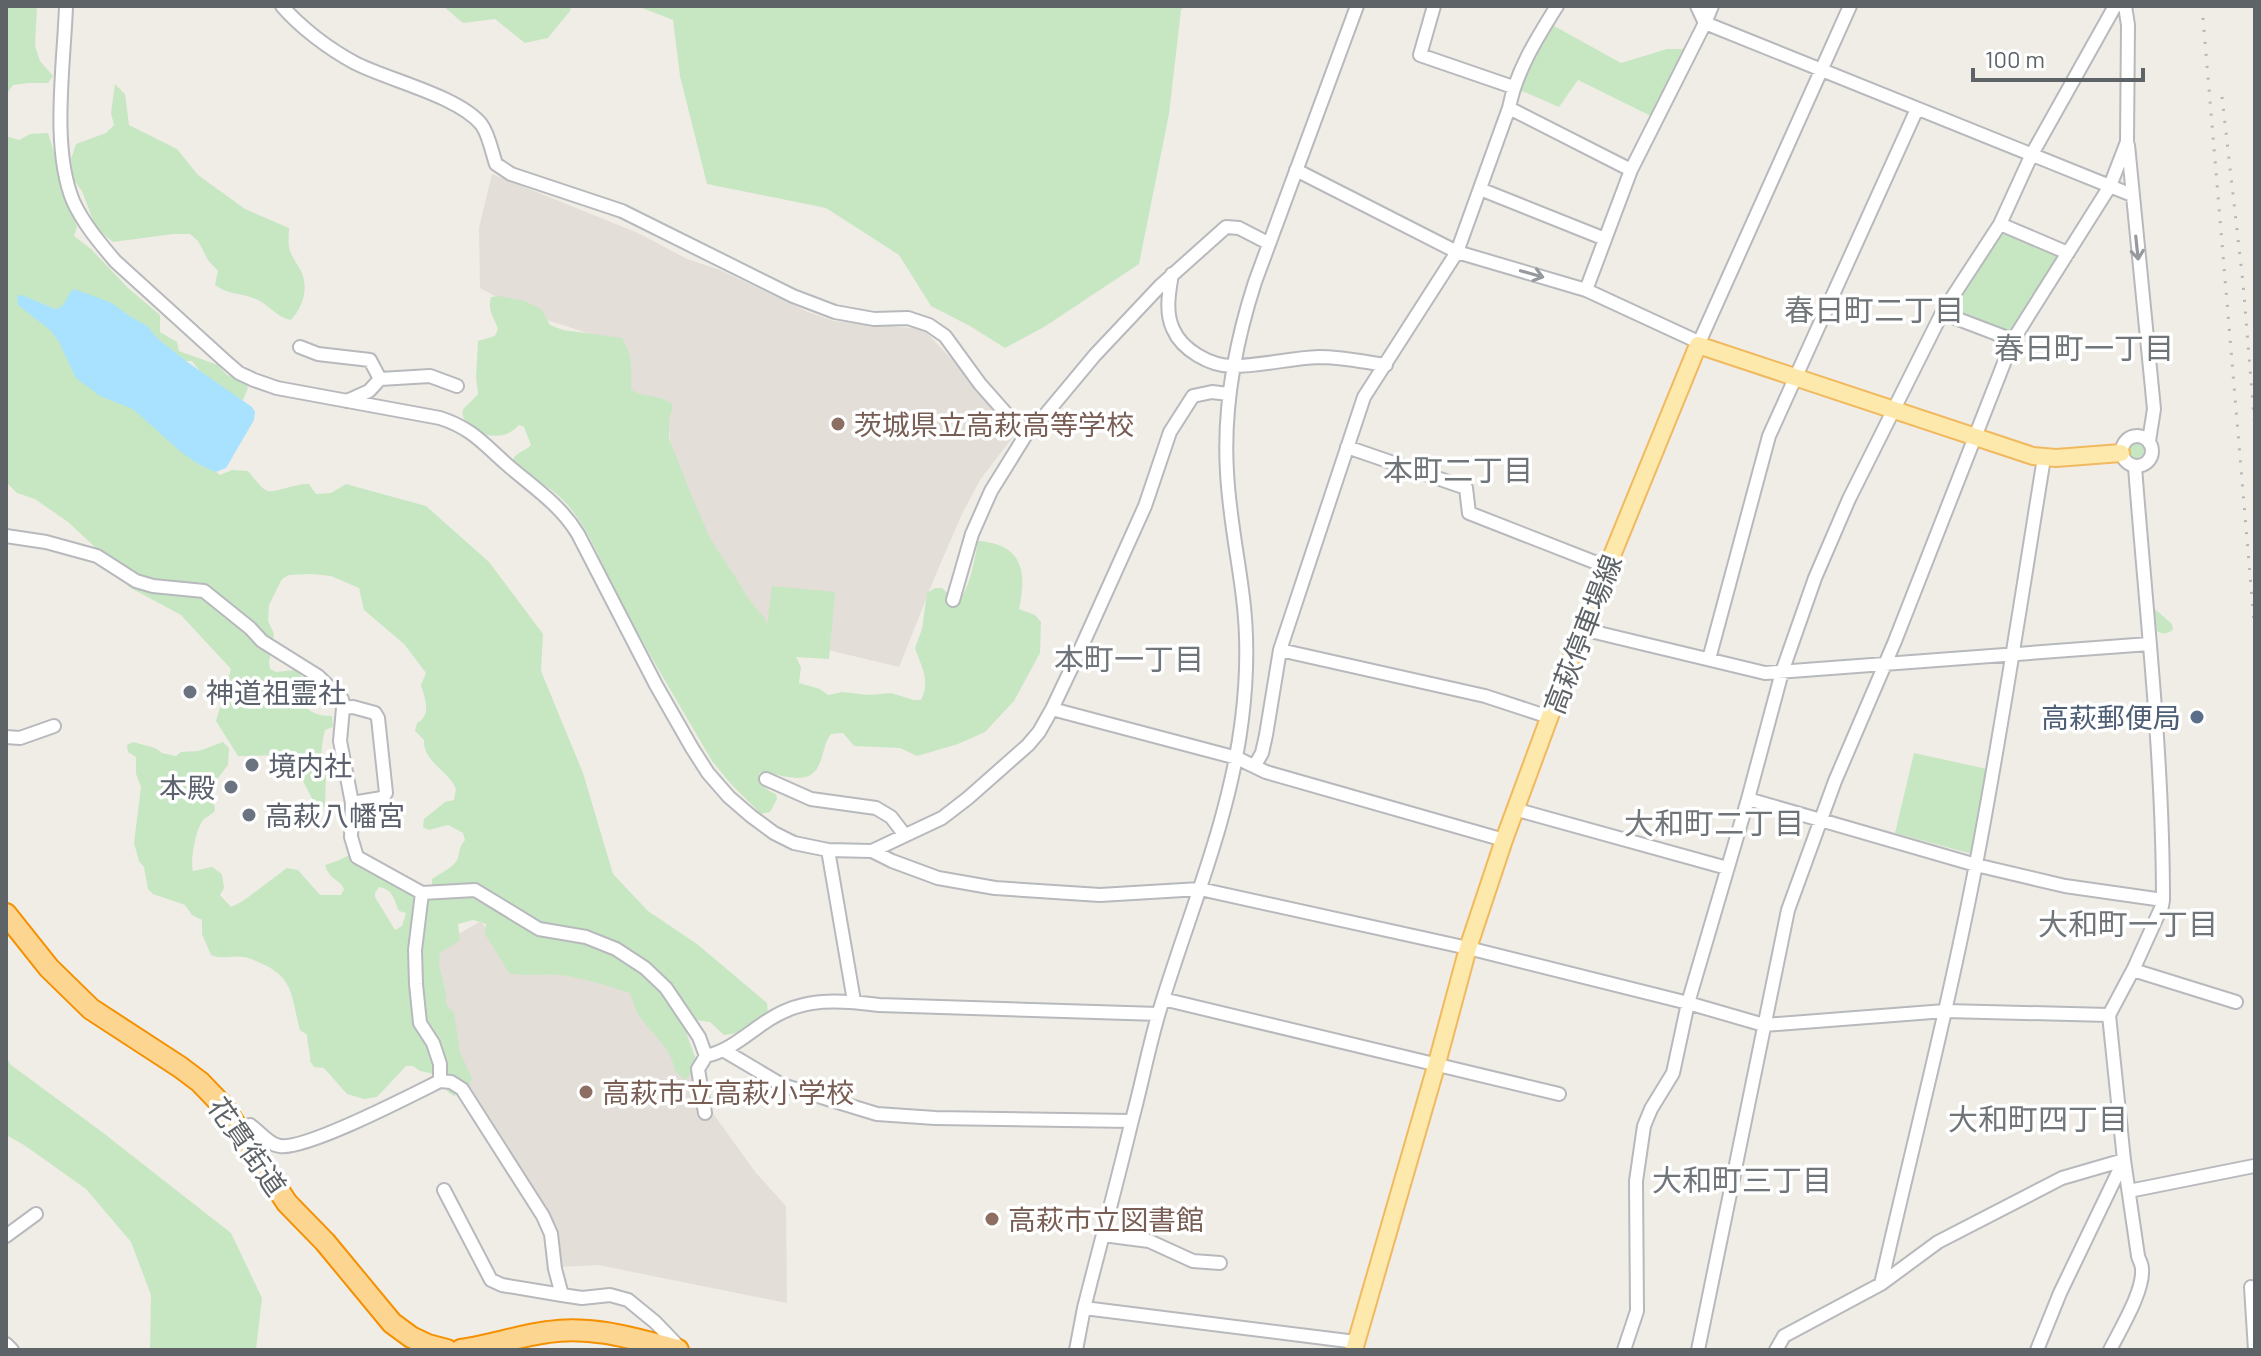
<svg xmlns="http://www.w3.org/2000/svg" width="2261" height="1356" viewBox="0 0 2261 1356" font-family="Barlow,'Noto Sans JP',sans-serif">
	<style>
		.education { fill: #e3ded7 }
		.green { fill: #c7e7c3; fill-rule: evenodd }
		.water { fill: #a8e2fe }
		.lines { fill: none; stroke-linecap: round; stroke-linejoin: round }
		.minor-casing { stroke: #b7b9bd; stroke-width: 16 }
		.major-casing { stroke: #f1b95f; stroke-width: 20 }
		.highway-casing { stroke: #f49002; stroke-width: 24 }
		.minor { stroke: #fff; stroke-width: 12 }
		.major { stroke: #fee9ad; stroke-width: 16 }
		.highway { stroke: #fcd691; stroke-width: 20 }
		.rail { stroke: #b5b6b7; stroke-width: 3; stroke-dasharray: 2 10; stroke-linecap: butt }
		.oneway { stroke: #969a9c }
		.education-dot { fill: #8d6e63; stroke: #fff; stroke-width: 3 }
		.worship-dot { fill: #6b7280; stroke: #fff; stroke-width: 3 }
		.service-dot { fill: #5c6f8a; stroke: #fff; stroke-width: 3 }
		.labels { text-anchor: middle; dominant-baseline: central; stroke-width: 7; stroke-linejoin: round; paint-order: stroke }
		.education-label { font-size: 28px; fill: #785e54; stroke: #fff; text-anchor: start }
		.street-label { font-size: 28px; fill: #5e6367; stroke: #fff }
		.worship-label { font-size: 28px; fill: #5b616d; stroke: #fff; text-anchor: start }
		.service-label { font-size: 28px; fill: #4e5e75; stroke: #fff; text-anchor: end }
		.neighbourhood-label { font-size: 30px; fill: #6f7579; stroke: #fff }
	</style>
	<rect width="100%" height="100%" fill="#f0ede6"/>
	<!-- education -->
	<path class="education" d="M492 174 638 233 687 259 720 270 808 312 834 321 923 329 961 369 1016 433 980 480 962 514 936 574 899 667 750 631 677 493 667 414 620 382 593 335 529 314 480 288 479 228Z
		M481 921 514 970 594 963 684 1035 712 1112 756 1173 786 1206 787 1303 598 1265 560 1267V1248L543 1211 455 1072 436 947Z"/>
	<!-- green -->
	<path class="green" d="M6 6H37L35 46 40 61 53 76 48 83H29L13 85 6 95Z
		M443 6H571L570 11 548 38 525 43 495 19 463 23Z
		M637 6H1185L1181 10 1169 114 1139 264 1044 327 1005 348 970 326 931 306 899 255 826 208 707 184 680 76 673 20Z
		M1547 22 1621 63 1667 49H1692L1657 119 1578 80 1559 107 1513 87Z
		M115 84 125 94 129 125 177 149 198 175 245 209 289 228C289 234 288 241 289 247 291 257 297 263 301 271 309 288 303 307 291 320 278 318 270 306 258 300 242 292 230 296 215 285L218 271 208 260 198 241 190 234H173L113 242 96 228 82 191 74 180 71 159 76 144 106 133 114 125 111 113Z
		M48 133 77 227 74 236 91 249 128 288 160 315V332L177 342 179 351 218 365 227 375 245 381 248 388 243 400 214 390 192 361H184L214 470 220 475 232 470 248 471C253 476 261 489 268 491 274 493 297 483 309 484L316 494 331 493 346 484 426 506 489 562 543 634 541 671 583 773 613 874 648 911 697 944 767 1003 768 1015 743 1032 724 1035 710 1022 689 1019 687 1035 698 1065 685 1080 675 1071C672 1048 653 1036 640 1017 635 1010 633 1001 630 993 607 986 584 978 560 975 543 973 526 977 509 973L485 934 486 924 473 920 458 924 460 940 440 953C436 969 448 986 446 1004L454 1013 460 1052 472 1078 469 1086 454 1096 448 1092 434 1074 420 1071 413 1066H406L377 1097 364 1099 347 1094 324 1068 314 1067 310 1061C311 1053 307 1044 307 1035L300 1030C291 998 295 977 260 963 254 960 248 957 242 957 230 955 222 960 211 955L202 934V920L192 915 185 905 153 894 148 889 144 867 139 861 134 843 141 787 136 774V757L128 752 127 745 133 742 155 748 162 753 176 756 181 752 199 751 223 742 229 748 228 765 212 786 215 811C212 814 208 816 204 819 196 826 190 861 193 871L212 867 222 874 224 888 220 895 231 907 243 901 287 868 298 870 320 895H341L344 889C340 879 330 881 325 865L337 861 349 855 410 891 432 888V879C440 873 454 868 458 858 460 850 459 847 465 840L463 833 448 825 429 830 423 827 424 819 445 802 454 800 456 789C448 770 423 762 424 740L415 731 417 723C432 715 425 699 421 685L426 673 404 644 364 610 359 588 331 576 311 574 289 575 282 579 269 605 268 621 274 634 269 662 270 669 276 672 295 670 301 675C299 700 303 716 332 716L333 727 325 730C323 739 319 755 324 762L332 755 335 757 336 767 333 771 326 774 325 807 303 815 298 809 314 802 289 755 238 756 216 721 231 669 181 615 129 587 96 548 68 522 35 499 17 493 6 482V136L19 140 30 134ZM379 887C393 889 394 900 399 911L406 913 402 926 395 930 375 897V893Z
		M2000 224 2068 253 2013 340 1942 313Z
		M499 296 525 301 541 309 550 325 563 330 622 338C634 359 631 367 631 389 642 399 661 393 673 405L669 420V438L690 492 710 538 751 602 765 619 767 625 772 586 835 592 829 659 796 657 801 667 799 683 820 689 828 695 842 692 869 695 891 693 914 700H921C931 680 921 667 915 648L922 629 927 593 935 588H942L957 602C970 591 975 557 978 541 1023 544 1027 572 1019 609L1035 615 1041 622 1040 653 1014 701 985 732 958 744 917 756 900 748 854 746 843 733 831 734C823 744 824 759 816 770 803 787 774 771 759 773 760 784 766 791 776 794L777 799 770 812 761 814 731 784 712 761C680 706 647 651 617 595 600 562 589 526 562 499 547 484 528 477 512 464 514 451 524 453 531 445L524 427 519 425C496 451 454 424 464 408 465 407 476 397 478 394L476 377 478 341 495 336 498 329C494 317 487 311 491 297Z
		M2129 451a10 10 0 1 1 20 0a10 10 0 1 1-20 0Z
		M2156 610 2172 624 2173 629C2169 634 2163 635 2157 631L2154 611Z
		M1914 753 1987 769 1972 854 1895 833Z
		M6 1057 11 1065 102 1132 231 1233 262 1298 256 1350H150L151 1295 131 1242 86 1189 24 1145 6 1135Z"/>
	<!-- water -->
	<path class="water" d="M74 289 112 303 128 315 147 326 159 340 190 364 252 407 255 412 254 420 226 468 216 472 200 465 181 452 133 409 100 396 76 378 59 342 50 330 18 305 17 296 22 295 55 309C68 307 65 295 74 289Z"/>
	<g class="lines">
		<defs>
			<path id="minor" d="M66 6C64 65 51 147 73 201 83 223 99 242 115 261L224 360 239 373 254 380 277 388 440 418C474 429 485 446 511 468 536 489 561 506 578 534L656 685 692 748 708 773 729 797 751 816 774 833 794 843 828 850 872 851 892 861 938 878 995 888 1100 895 1200 889 1468 948 1688 1003 1764 1025 1945 1011 2109 1015
				M282 6C301 28 329 49 355 63 388 80 458 96 481 124 489 134 492 153 496 164L511 174 622 211 793 296 835 312 874 319 908 318 929 325 945 336 980 384 1011 419 1027 433
				M1434 6 1420 55 1513 87
				M1712 6 1705 23 2132 195
				M1509 108 1631 170
				M2128 145 2154 409 2149 441
				M1296 170 1457 252 1586 290 1692 339 1698 345 1850 6
				M1480 189 1605 239
				M2000 224 2068 253
				M1172 274C1169 292 1165 312 1173 329 1182 350 1210 366 1233 366 1262 366 1290 358 1319 357 1342 357 1364 362 1386 365
				M1586 290 1631 170 1705 23 1697 6
				M1942 313 2013 340
				M300 347 318 354 370 360 380 379 430 376 457 386
				M347 401 369 391 380 379
				M2122 451a15 15 0 1 1 30 0a15 15 0 1 1-30 0Z
				M1347 447 1466 488 1469 513 1607 567
				M6 536 46 542 97 556 136 581 153 586 204 591 250 628 262 641 318 676 342 699 343 708 340 741 352 803 351 837 357 857 422 893 475 890 539 929 586 937 616 949 645 968 666 988 699 1037 706 1056
				M953 600 972 534 991 491 1027 433 1045 415 1095 355 1160 286 1226 227 1239 228 1268 243
				M1582 629 1765 673 2149 644
				M1280 650 1485 696 1549 717
				M1709 659 1769 436 1917 109
				M343 708 353 707 375 713 378 718 386 793 382 798 352 803
				M1052 709 1237 758 1266 772 1504 840
				M6 737 20 738 54 726
				M1255 765 1262 753 1266 735 1280 650 1364 397 1457 252 1509 108C1516 71 1537 38 1557 6
				M766 779 811 799 876 808 891 817 904 834
				M1748 799 1976 865 2065 886 2163 900
				M1514 809 1727 868
				M828 850 854 1001
				M872 851 942 818 968 798 1028 745 1039 732 1052 709 1081 648 1145 506 1170 432 1193 396 1212 392 1228 394
				M422 893 415 950 416 984 420 1023 433 1043 440 1064V1081L451 1082 462 1089 543 1216 551 1234 555 1269 562 1295 582 1298 610 1295 628 1300 655 1322 681 1349
				M2133 970 2236 1002
				M1163 999 1559 1094
				M723 1050 782 1085 877 1114 935 1118 1132 1121
				M705 1113 698 1069 706 1056C730 1051 749 1032 770 1019 804 997 840 1000 879 1005L1158 1014
				M239 1128 250 1125C259 1131 269 1145 280 1146 306 1150 412 1095 440 1081
				M444 1190 491 1280 502 1285 562 1295
				M2129 1191 2254 1166
				M1103 1235 1149 1241 1193 1261 1220 1263
				M6 1236 36 1214
				M1881 1284C1913 1144 1949 1005 1976 864 2002 729 2022 593 2044 458
				M2251 1287 2255 1350
				M1084 1308 1356 1342
				M6 1344 12 1350
				M1076 1350 1084 1308C1100 1245 1117 1183 1132 1120 1142 1083 1149 1045 1160 1009 1189 913 1230 819 1242 719 1247 679 1248 638 1243 598 1238 556 1229 515 1227 472 1223 407 1235 344 1255 282L1357 6
				M1624 1350 1637 1311 1636 1181 1644 1126 1651 1109 1673 1073 1688 1003 1748 799 1782 672 1815 578 1849 499 1942 313 2000 224 2032 154 2115 6
				M1698 1350 1788 910 1835 781 1895 641 2013 340 2110 186 2127 142 2128 25 2125 6
				M1776 1350 1784 1336 1881 1284 1938 1242 2062 1178 2124 1160 2060 1293 2037 1350
				M2110 1350C2120 1330 2144 1291 2142 1269 2142 1264 2139 1260 2138 1256L2124 1160 2109 1015 2134 968 2162 906 2163 900C2163 756 2146 611 2135 467"/>
			<path id="major" d="M1354 1350 1437 1063 1468 948 1504 840 1582 629 1698 345 2033 456 2056 458 2121 453"/>
			<path id="highway" d="M6 914 49 968 91 1009 180 1067 200 1082 223 1106 287 1203 325 1242 392 1323 411 1337 428 1345 447 1350
				M461 1350C490 1346 518 1336 548 1332 592 1325 635 1339 678 1350"/>
		</defs>
		<!-- minor casing -->
		<use href="#minor" class="minor-casing"/>
		<!-- major casing -->
		<use href="#major" class="major-casing"/>
		<!-- highway casing -->
		<use href="#highway" class="highway-casing"/>
		<!-- minor -->
		<use href="#minor" class="minor"/>
		<!-- major -->
		<use href="#major" class="major"/>
		<!-- highway -->
		<use href="#highway" class="highway"/>
		<!-- rail -->
		<path class="rail" d="M2202 6 2255 634
			M2222 97 2243 283 2255 429"/>
	</g>
	<!-- one-way arrows -->
	<defs><path id="oneway-shaft" d="M-6 0H5M1.5-3L5.5 0L1.5 3" fill="none" stroke-width="1.6" stroke-linecap="round" stroke-linejoin="round" transform="scale(2)"/></defs>
	<g class="oneway">
		<use href="#oneway-shaft" transform="translate(2137 248) rotate(84)"/>
		<use href="#oneway-shaft" transform="translate(1532 274) rotate(16)"/>
	</g>
	<!-- markers -->
	<g class="education-dot">
		<circle cx="838" cy="424" r="8"/>
		<circle cx="586" cy="1092" r="8"/>
		<circle cx="992" cy="1219" r="8"/>
	</g>
	<g class="worship-dot">
		<circle cx="190" cy="692" r="8"/>
		<circle cx="252" cy="765" r="8"/>
		<circle cx="231" cy="787" r="8"/>
		<circle cx="249" cy="815" r="8"/>
	</g>
	<circle class="service-dot" cx="2197" cy="717" r="8"/>
	<g class="labels">
		<!-- education labels -->
		<g class="education-label">
			<text x="854" y="424">茨城県立高萩高等学校</text>
			<text x="602" y="1092">高萩市立高萩小学校</text>
			<text x="1008" y="1219">高萩市立図書館</text>
		</g>
		<!-- street labels -->
		<g class="street-label">
			<text transform="translate(1582 634) rotate(-69)">高萩停車場線</text>
			<text transform="translate(248 1146) rotate(55)">花貫街道</text>
		</g>
		<!-- worship labels -->
		<g class="worship-label">
			<text x="206" y="692">神道祖霊社</text>
			<text x="268" y="765">境内社</text>
			<text x="215" y="787" text-anchor="end">本殿</text>
			<text x="265" y="815">高萩八幡宮</text>
		</g>
		<!-- service labels -->
		<g class="service-label">
			<text x="2181" y="717">高萩郵便局</text>
		</g>
		<!-- neighbourhood labels -->
		<g class="neighbourhood-label">
			<text x="1874" y="309">春日町二丁目</text>
			<text x="2084" y="347">春日町一丁目</text>
			<text x="1458" y="469">本町二丁目</text>
			<text x="1129" y="658">本町一丁目</text>
			<text x="1714" y="822">大和町二丁目</text>
			<text x="2128" y="923">大和町一丁目</text>
			<text x="2038" y="1118">大和町四丁目</text>
			<text x="1742" y="1179">大和町三丁目</text>
		</g>
	</g>
	<!-- border -->
	<rect width="2261" height="1356" fill="none" stroke="#5e6367" stroke-width="16"/>
	<!-- scale -->
	<path d="M1973 68v12h170v-12" fill="none" stroke="#5e6367" stroke-width="4"/>
	<text x="1985" y="68" font-size="24" fill="#5e6367" stroke="#ffffff" stroke-width="6" paint-order="stroke">100 m</text>
</svg>
